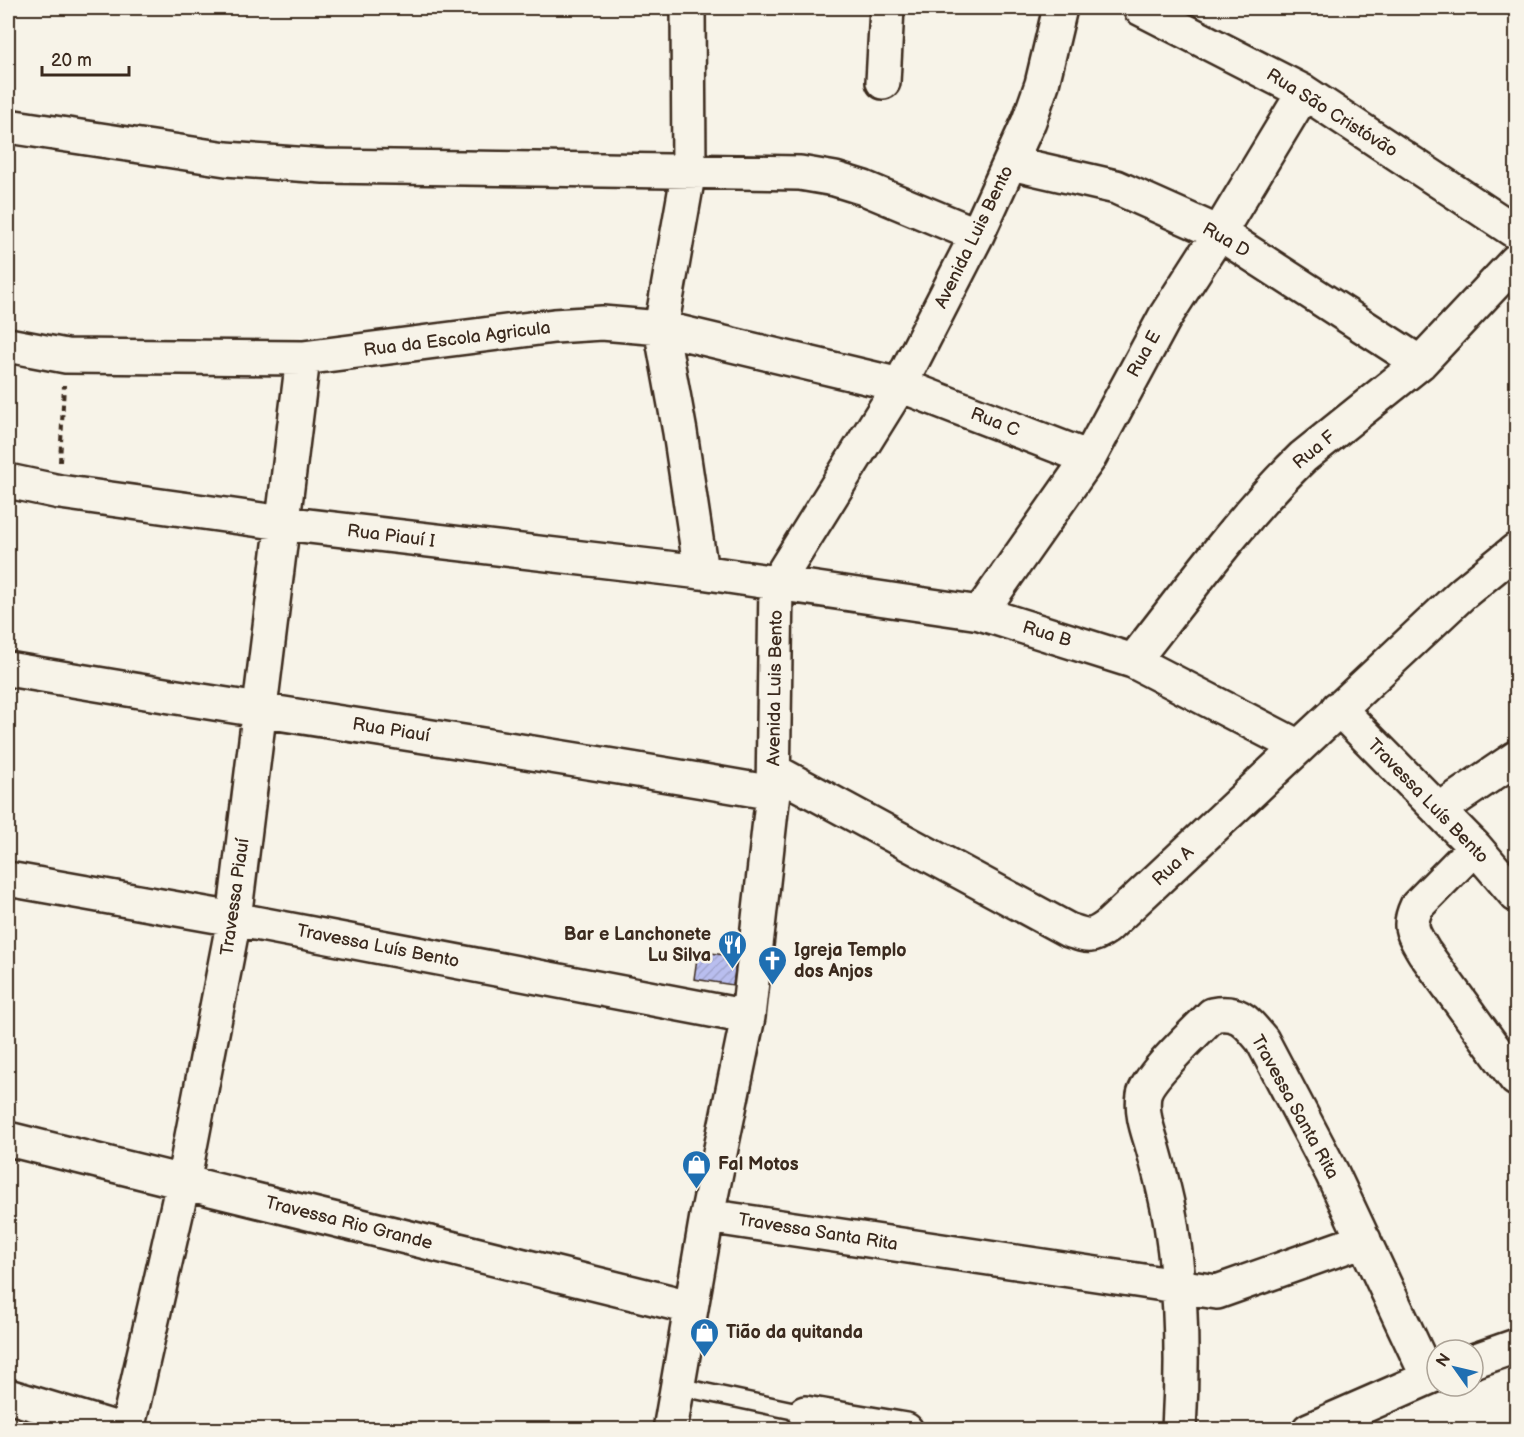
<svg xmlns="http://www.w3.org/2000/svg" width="1524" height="1437" viewBox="0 0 1524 1437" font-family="'Balsamiq Sans',sans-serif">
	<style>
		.building { fill: url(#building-hatch); stroke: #3b2a1e; stroke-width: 1.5 }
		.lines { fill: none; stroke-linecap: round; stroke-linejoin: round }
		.lane-casing { stroke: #3b2a1e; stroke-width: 21 }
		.street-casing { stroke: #3b2a1e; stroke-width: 38 }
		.path { stroke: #3b2a1e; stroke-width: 4; stroke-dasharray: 6 4.5; stroke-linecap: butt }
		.lane { stroke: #f7f3e8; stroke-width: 16 }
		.street { stroke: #f7f3e8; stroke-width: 33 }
		.labels { text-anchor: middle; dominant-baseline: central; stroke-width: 5; stroke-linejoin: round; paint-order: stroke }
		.street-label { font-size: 18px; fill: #3b2a1e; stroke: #f7f3e8 }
		.poi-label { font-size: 18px; font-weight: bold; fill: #3b2a1e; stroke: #f7f3e8; text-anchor: start }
	</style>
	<defs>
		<pattern id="building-hatch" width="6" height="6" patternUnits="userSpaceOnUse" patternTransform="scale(1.5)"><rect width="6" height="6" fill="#b9beef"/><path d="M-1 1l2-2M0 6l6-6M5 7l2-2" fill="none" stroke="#a0a3cc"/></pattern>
	</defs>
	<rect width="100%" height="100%" fill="#f7f3e8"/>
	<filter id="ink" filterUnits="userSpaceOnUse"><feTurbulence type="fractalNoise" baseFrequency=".0167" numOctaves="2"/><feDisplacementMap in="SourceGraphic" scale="12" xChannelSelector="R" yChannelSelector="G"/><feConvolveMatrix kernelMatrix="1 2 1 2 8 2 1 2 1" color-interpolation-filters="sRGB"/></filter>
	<g filter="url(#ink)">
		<!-- building -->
		<path class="building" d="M698 951 737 957 733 985 694 979Z"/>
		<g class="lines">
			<defs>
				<path id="lane" d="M676 1386 805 1413"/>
				<path id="street" d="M688 8 689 170 661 328 680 432 701 572
					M1140 8 1304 92 1516 232
					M883 82 887 8
					M8 126 226 159 324 166 800 173 835 179 864 188 977 235
					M1011 163 1116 187 1219 233 1420 363
					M8 345 66 356 303 358 554 326 602 323 661 328 900 385 1089 458
					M8 481 60 492 283 523 701 572 980 613 1133 661 1299 747
					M980 613 1089 458 1165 317 1219 233 1304 92
					M1133 661C1187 593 1241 517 1303 457L1420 363 1516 261
					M8 669C262 713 519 748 773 793
					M1338 708 1475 847 1516 895
					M774 771 1068 930C1087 936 1090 939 1107 927L1463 593 1516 550
					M1439 810 1516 758
					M1475 847 1417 906C1407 927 1413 933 1424 952L1516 1079
					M8 879 234 919 748 1017
					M8 1139 690 1307
					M707 1216 1217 1292 1364 1240
					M1473 1361 1516 1346
					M8 1396 121 1430
					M805 1413 906 1430
					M127 1430 183 1183 234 919 303 358
					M670 1430 707 1216 748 1017 773 793 776 584 900 385 977 235 1029 121 1042 84 1060 8
					M1179 1430C1183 1361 1182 1292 1171 1224 1167 1199 1160 1173 1153 1148 1148 1131 1141 1114 1144 1095 1147 1077 1197 1031 1212 1015 1239 1010 1246 1021 1262 1040L1332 1173 1428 1377
					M1309 1430 1437 1374"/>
			</defs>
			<!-- lane casing -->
			<use href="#lane" class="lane-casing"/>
			<!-- street casing -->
			<use href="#street" class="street-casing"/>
			<!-- path -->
			<path class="path" d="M60 462 64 385"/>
			<!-- lane -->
			<use href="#lane" class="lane"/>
			<!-- street -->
			<use href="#street" class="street"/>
		</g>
	</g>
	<!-- icons -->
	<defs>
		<symbol id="restaurant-pin" viewBox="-11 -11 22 30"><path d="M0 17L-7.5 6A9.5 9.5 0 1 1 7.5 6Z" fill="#1f6fb2" stroke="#f7f3e8"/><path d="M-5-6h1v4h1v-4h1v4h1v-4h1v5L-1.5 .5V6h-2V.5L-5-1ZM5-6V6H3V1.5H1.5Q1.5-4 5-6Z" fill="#fff"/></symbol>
		<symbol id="church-pin" viewBox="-11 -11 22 30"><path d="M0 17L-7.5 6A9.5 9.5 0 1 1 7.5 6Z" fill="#1f6fb2" stroke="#f7f3e8"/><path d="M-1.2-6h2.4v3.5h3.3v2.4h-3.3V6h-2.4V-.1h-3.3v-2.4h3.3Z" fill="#fff"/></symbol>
		<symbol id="shop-pin" viewBox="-11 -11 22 30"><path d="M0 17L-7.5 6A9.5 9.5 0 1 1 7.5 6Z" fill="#1f6fb2" stroke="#f7f3e8"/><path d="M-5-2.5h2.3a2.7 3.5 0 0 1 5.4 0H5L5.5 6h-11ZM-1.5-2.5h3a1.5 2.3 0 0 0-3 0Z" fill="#fff"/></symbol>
	</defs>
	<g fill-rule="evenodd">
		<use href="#restaurant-pin" x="716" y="928" width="33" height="45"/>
		<use href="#church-pin" x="756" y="944" width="33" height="45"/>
		<use href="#shop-pin" x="680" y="1148" width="33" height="45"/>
		<use href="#shop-pin" x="688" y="1316" width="33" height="45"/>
	</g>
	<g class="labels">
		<!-- street labels -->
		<g class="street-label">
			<text transform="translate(1332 113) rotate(32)">Rua São Cristóvão</text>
			<text transform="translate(974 237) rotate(-64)">Avenida Luis Bento</text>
			<text transform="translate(1226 240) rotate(30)">Rua D</text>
			<text transform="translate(457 339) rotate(-7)">Rua da Escola Agricula</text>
			<text transform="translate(1144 354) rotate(-61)">Rua E</text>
			<text transform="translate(995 422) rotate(21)">Rua C</text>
			<text transform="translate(1314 450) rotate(-40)">Rua F</text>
			<text transform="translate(391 536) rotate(7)">Rua Piauí I</text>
			<text transform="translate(1047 634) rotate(17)">Rua B</text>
			<text transform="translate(775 688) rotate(-89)">Avenida Luis Bento</text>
			<text transform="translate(391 730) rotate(9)">Rua Piauí</text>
			<text transform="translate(1428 801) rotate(46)">Travessa Luís Bento</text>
			<text transform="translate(1173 866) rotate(-43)">Rua A</text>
			<text transform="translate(235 897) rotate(-82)">Travessa Piauí</text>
			<text transform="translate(378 946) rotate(11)">Travessa Luís Bento</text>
			<text transform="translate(1295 1107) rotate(61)">Travessa Santa Rita</text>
			<text transform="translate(349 1223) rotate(14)">Travessa Rio Grande</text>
			<text transform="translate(818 1232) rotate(9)">Travessa Santa Rita</text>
		</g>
		<!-- poi labels -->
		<g class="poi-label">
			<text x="711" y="934" text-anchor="end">Bar e Lanchonete<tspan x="711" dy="21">Lu Silva</tspan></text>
			<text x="794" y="950">Igreja Templo<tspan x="794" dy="21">dos Anjos</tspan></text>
			<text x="718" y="1164">Fal Motos</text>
			<text x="726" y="1332">Tião da quitanda</text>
		</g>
	</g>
	<!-- margin -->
	<rect width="1524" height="1437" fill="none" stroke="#f7f3e8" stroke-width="30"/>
	<rect x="15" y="15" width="1494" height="1407" fill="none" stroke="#3b2a1e" stroke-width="2" filter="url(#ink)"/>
	<!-- north arrow -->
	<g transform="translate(1455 1368) rotate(304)"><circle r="28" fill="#f7f3e8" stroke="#aca397" stroke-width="1.5"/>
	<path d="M0-4.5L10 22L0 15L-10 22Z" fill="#1f6fb2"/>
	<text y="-9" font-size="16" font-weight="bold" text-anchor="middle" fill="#3b2a1e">N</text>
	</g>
	<!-- scale -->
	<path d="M42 66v9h87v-9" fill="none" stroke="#3b2a1e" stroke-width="3"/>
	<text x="51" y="66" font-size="18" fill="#3b2a1e" stroke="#f7f3e8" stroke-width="4.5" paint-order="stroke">20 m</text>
</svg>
